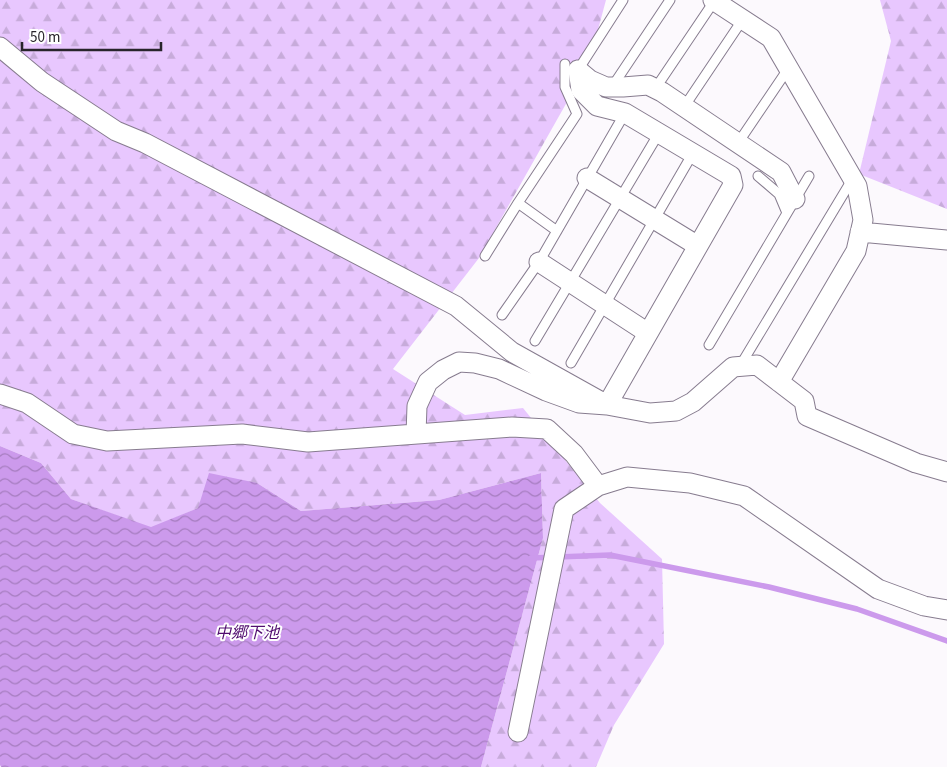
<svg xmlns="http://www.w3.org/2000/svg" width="947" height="767" viewBox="0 0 947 767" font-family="'Source Sans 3','Noto Sans JP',sans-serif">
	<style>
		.forest { fill: url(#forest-firs) }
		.water { fill: url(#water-waves) }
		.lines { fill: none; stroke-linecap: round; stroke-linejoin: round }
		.stream { stroke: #cc9aec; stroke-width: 5.5 }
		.lane-casing { stroke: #877c8f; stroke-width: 11 }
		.street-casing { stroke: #877c8f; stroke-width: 21 }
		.lane { stroke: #fff; stroke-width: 9 }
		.street { stroke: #fff; stroke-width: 19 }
		.labels { text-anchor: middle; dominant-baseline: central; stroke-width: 4; stroke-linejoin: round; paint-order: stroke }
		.water-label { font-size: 16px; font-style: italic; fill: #510e70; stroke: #fff }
	</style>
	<defs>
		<pattern id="forest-firs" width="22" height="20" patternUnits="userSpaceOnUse" patternTransform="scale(1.25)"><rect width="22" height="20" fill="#e8c7fe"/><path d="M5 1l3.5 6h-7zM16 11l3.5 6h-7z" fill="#c7abda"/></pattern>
		<pattern id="water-waves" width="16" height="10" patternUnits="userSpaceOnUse" patternTransform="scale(1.25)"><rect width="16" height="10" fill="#cc9aec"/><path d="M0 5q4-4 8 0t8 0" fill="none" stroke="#a67dbf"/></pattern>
	</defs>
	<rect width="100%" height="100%" fill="#fcf9fd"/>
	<!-- forest -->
	<path class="forest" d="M0 0H606L589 63 479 258 393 369 465 415 523 408 600 503 662 559 664 644 614 725 596 767H481L543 538 541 473 439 500 301 511 257 483 151 528 71 499 41 463 0 446Z
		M880 0H947V209L859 174 891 41Z"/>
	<!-- water -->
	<path class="water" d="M0 446 41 463 71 499 151 527 198 508 209 473 257 483 301 511 439 500 541 473 543 538 481 767H1L0 765Z"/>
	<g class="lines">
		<!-- stream -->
		<path class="stream" d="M531 558 610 555 769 587 857 609 947 641"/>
		<defs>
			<path id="lane" d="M578 70 623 0
				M612 87 670 0
				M655 89 715 0
				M684 107 743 19
				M738 143 788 69
				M758 176 779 194 787 213
				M518 203 577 114 565 87V64
				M485 256 518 203 557 231
				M502 315 539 262 625 113
				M535 341 659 133
				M709 345 809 176
				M571 363 693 153
				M740 366 853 178"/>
			<path id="street" d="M713 0 771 38 857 186 863 220 856 251 779 382
				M0 47 42 82 116 131 145 143 456 306 512 352 607 405 650 413 676 411 693 402 733 367 757 365 804 401 807 416 916 463 947 472
				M587 178 698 246
				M860 232 947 240
				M539 262 648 333
				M0 394 27 403 73 434 107 441 242 434 308 442 512 427 547 429 574 454 598 486 627 477 690 483 744 496 878 589 924 606 947 610
				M416 434 417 406 428 382 443 370 459 362 475 363 499 369 546 391 579 403 607 405 733 185 731 176 625 113 597 106 581 90 578 70 590 80 606 87H623L648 85 662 92 781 172 795 199
				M518 732 564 509 598 486"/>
		</defs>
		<!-- lane casing -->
		<use href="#lane" class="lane-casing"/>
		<!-- street casing -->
		<use href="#street" class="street-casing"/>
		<!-- lane -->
		<use href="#lane" class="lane"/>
		<!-- street -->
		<use href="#street" class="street"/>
	</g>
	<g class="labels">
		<!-- water labels -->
		<g class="water-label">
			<text x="247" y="633">中郷下池</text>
		</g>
	</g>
	<!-- scale -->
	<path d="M22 42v8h139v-8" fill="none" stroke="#28242b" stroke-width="2.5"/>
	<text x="30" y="42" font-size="15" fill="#28242b" stroke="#ffffff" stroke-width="4" paint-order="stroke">50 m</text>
</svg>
